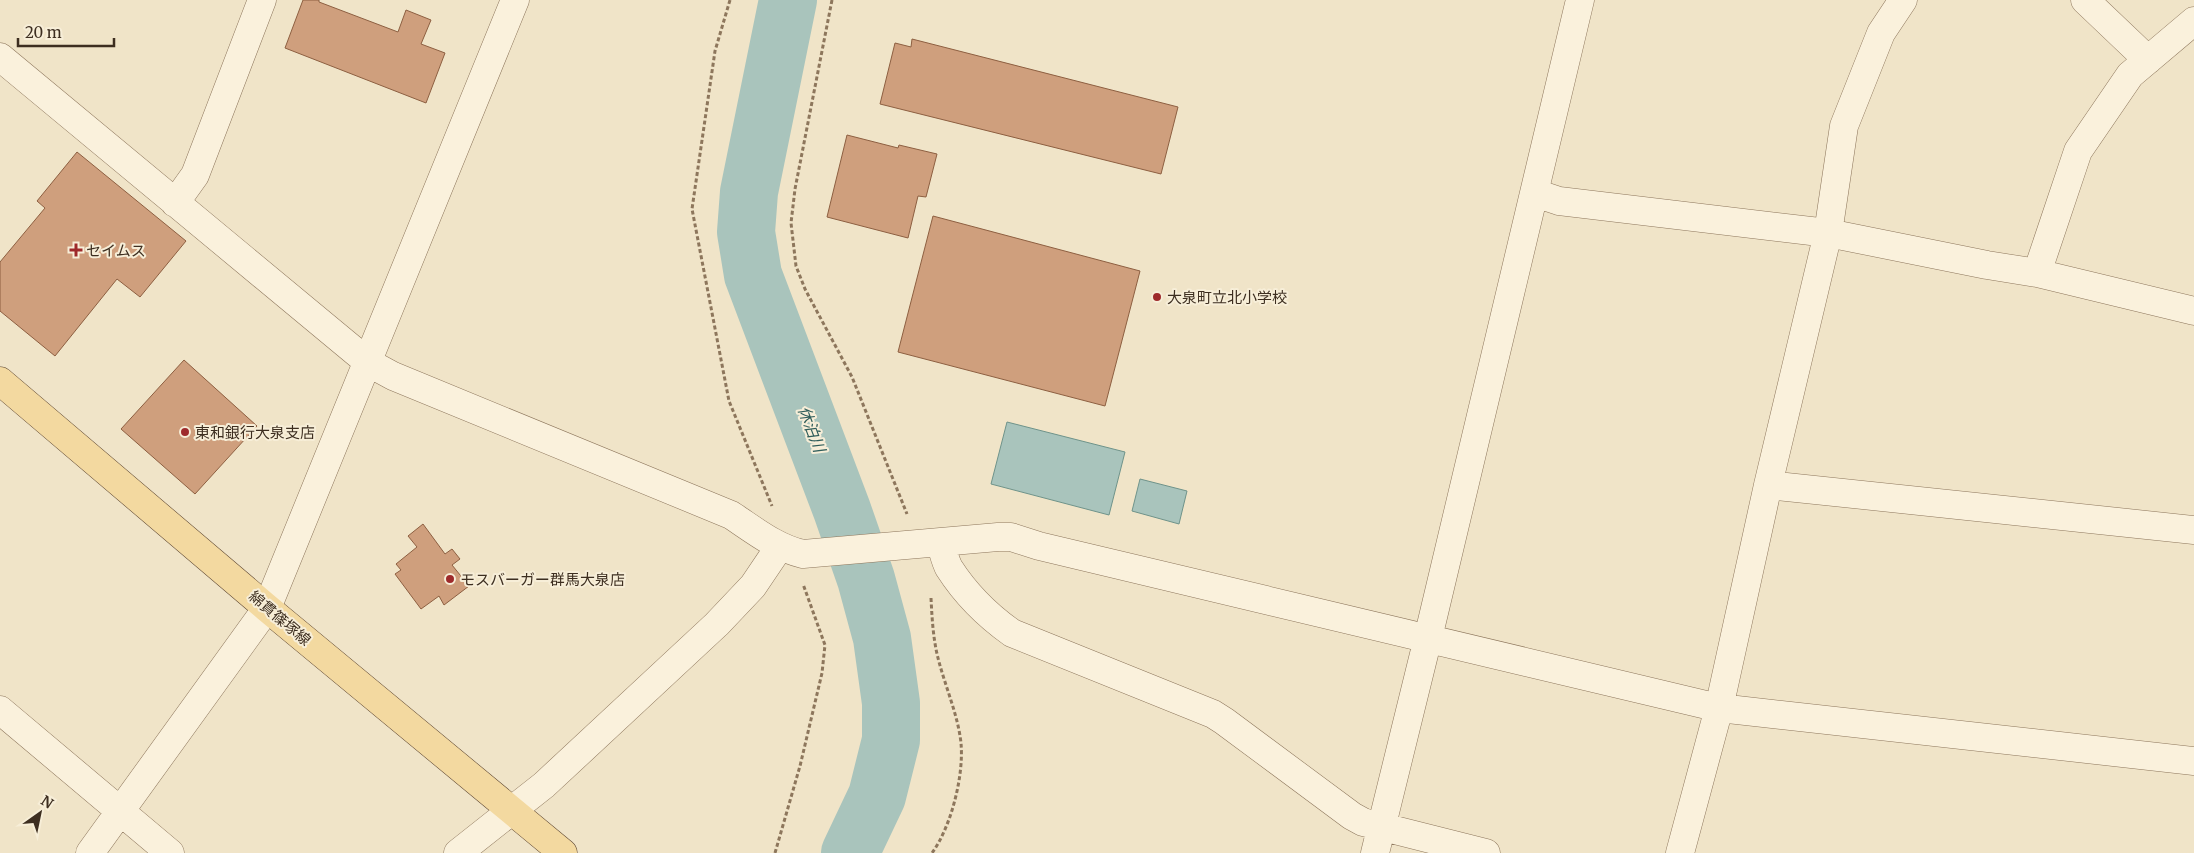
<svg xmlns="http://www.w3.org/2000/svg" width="2194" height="853" viewBox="0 0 2194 853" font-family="Merriweather,'Noto Sans JP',serif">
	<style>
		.water { fill: #a9c4bc; stroke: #6f938a }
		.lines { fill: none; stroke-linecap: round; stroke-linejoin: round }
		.river { stroke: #a9c4bc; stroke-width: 58 }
		.building { fill: #cf9f7d; stroke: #8d5f41 }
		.minor-casing { stroke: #8d765c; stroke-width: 29 }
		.major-casing { stroke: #5b4430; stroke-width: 29 }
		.path { stroke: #8d765c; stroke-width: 3; stroke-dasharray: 4 2.5; stroke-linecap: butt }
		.minor { stroke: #faf1dc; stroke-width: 28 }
		.major { stroke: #f3d9a0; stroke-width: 28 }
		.poi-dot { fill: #9e2a2b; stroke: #f7eed8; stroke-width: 2 }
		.labels { text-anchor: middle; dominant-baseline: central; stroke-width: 4; stroke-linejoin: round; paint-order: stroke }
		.poi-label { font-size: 15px; fill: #3d2e20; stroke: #f7eed8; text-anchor: start }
		.street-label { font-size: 15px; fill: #3d2e20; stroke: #f7eed8 }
		.water-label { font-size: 16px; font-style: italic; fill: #2f5d5a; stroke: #f7eed8 }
	</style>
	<rect width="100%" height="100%" fill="#f0e4c8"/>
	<!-- water -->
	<path class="water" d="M1007 422 1125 452 1109 515 991 484Z
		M1140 479 1187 491 1179 524 1132 511Z"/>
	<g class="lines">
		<!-- river -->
		<path class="river" d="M788 0 749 192 746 232 753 275 842 510 866 579 882 638 891 703V740L877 796 850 853"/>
	</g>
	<!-- building -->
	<path class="building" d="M303 0H319V2L398 32 406 10 431 20 421 44 445 53 426 103 285 48Z
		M912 39 1178 107 1161 174 880 104 895 43 911 47Z
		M847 135 898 148 899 145 937 154 926 197 918 196 908 238 827 217Z
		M77 152 186 241 140 297 117 279 55 356 0 311V262L45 208 37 201Z
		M933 216 1140 271 1105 406 898 352Z
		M184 360 257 426 195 494 121 429Z
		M423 524 445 554 452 549 460 559 452 565 469 586 444 605 439 596 421 609 395 574 401 570 396 564 417 547 408 536Z"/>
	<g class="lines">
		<defs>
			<path id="minor" d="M2085 0 2148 60
				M0 57 369 363 393 376 731 515C754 530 776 548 803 554L998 537H1011L1039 546 1719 708 2194 761
				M1535 193 1559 201 1828 233 1987 265 2037 273 2194 311
				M175 203 195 175 262 0
				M2037 273 2078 151 2130 75 2194 21
				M1768 485 2194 530
				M940 542C943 550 945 561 949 568 965 593 988 616 1012 633L1213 714 1224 721 1352 816 1363 822 1486 853
				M0 710 170 853
				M90 853 267 608 515 0
				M458 853 544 785 717 624 753 586 780 546
				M1375 853 1428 638 1580 0
				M1680 853 1719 708 1768 485 1828 233 1844 126 1881 33 1903 0"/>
			<path id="major" d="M0 381 267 608 563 853"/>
		</defs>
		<!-- minor casing -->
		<use href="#minor" class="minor-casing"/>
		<!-- major casing -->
		<use href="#major" class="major-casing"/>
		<!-- path -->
		<path class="path" d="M730 0 715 51 692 209 729 401 772 506
			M832 0 795 189 791 223 796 266 805 289 852 377 907 514
			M931 598C932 618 933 638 938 658 945 686 958 715 961 743 964 776 951 827 932 853
			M775 853 800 766 822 673 825 645 803 584"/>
		<!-- minor -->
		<use href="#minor" class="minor"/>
		<!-- major -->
		<use href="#major" class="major"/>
	</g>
	<!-- markers -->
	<g class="poi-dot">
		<path d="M73.5 242.5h5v5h5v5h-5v5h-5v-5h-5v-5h5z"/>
		<circle cx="1157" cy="297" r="5"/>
		<circle cx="185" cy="432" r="5"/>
		<circle cx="450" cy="579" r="5"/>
	</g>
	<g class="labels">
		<!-- poi labels -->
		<g class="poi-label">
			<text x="86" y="250">セイムス</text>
			<text x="1167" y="297">大泉町立北小学校</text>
			<text x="195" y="432">東和銀行大泉支店</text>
			<text x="460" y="579">モスバーガー群馬大泉店</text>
		</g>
		<!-- street labels -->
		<g class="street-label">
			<text transform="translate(280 618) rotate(40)">綿貫篠塚線</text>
		</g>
		<!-- water labels -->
		<g class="water-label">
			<text transform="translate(812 429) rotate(69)">休泊川</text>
		</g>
	</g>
	<!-- north arrow -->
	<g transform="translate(40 813) rotate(33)" stroke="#f7eed8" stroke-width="4" paint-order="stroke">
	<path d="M0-4L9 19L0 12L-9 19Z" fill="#3d2e20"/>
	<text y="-8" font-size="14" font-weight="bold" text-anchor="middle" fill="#3d2e20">N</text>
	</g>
	<!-- scale -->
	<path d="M18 38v8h96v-8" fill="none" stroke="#3d2e20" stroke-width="2.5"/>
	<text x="25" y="38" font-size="15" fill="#3d2e20" stroke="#f7eed8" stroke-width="4" paint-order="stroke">20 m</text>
</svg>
